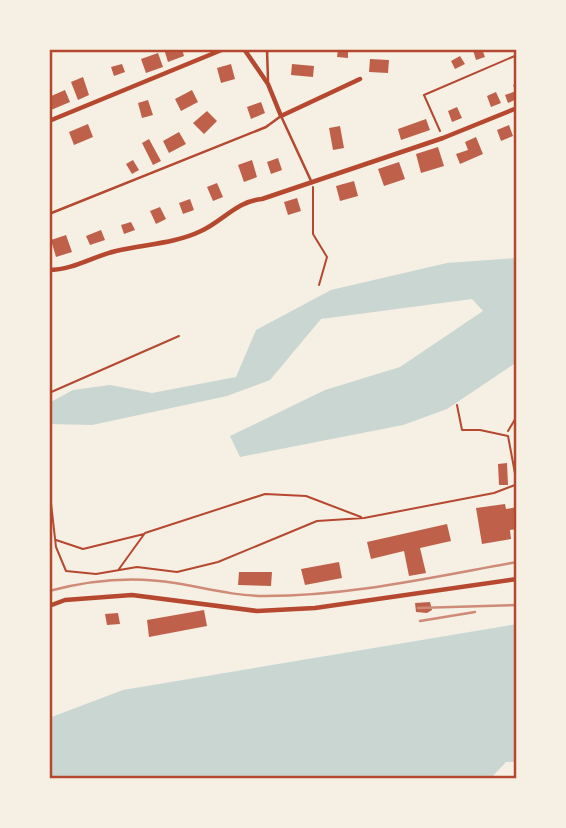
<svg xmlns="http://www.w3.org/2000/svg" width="566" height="828" viewBox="0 0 566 828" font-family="'Work Sans',sans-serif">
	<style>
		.water { fill: #c9d6d2 }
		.building { fill: #bf614a }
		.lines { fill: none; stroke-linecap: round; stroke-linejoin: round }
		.path { stroke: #b5482f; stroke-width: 2 }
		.service { stroke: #b5482f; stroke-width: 2.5 }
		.minor { stroke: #b5482f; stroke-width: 4.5 }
		.rail { stroke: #cf8b77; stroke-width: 2.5 }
		.neatline { fill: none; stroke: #b5482f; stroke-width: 2.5 }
	</style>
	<rect width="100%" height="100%" fill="#f6efe4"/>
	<!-- water -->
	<path class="water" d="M517 258V362L447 409 403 425 240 457 230 436 325 390 400 367 483 311 472 299 321 319 270 380 227 396 92 425 49 424V403L73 390 110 385 152 393 236 377 256 330 331 290 447 263Z
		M517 624V762H506L490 779H49V718L123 690Z"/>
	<!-- building -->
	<path class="building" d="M164 49H182L184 56 168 62Z
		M338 49H348V58L337 57Z
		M482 49 485 57 476 60 473 50Z
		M158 53 163 67 146 73 141 59Z
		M460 56 465 64 455 69 451 61Z
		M370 59 389 60 388 73 369 72Z
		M122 64 125 72 114 76 111 67Z
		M231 64 235 79 221 83 217 68Z
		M292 64 314 66 313 77 291 75Z
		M83 77 89 95 78 100 71 82Z
		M517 83V99L508 103 505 95 516 91 513 85Z
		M65 90 70 102 51 110 49 97Z
		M192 90 198 102 181 111 175 99Z
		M496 92 501 103 491 107 487 96Z
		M148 100 153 115 142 118 138 103Z
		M261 102 265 113 251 119 247 107Z
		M457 107 462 118 452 122 448 111Z
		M207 111 217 121 204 134 193 123Z
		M426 119 430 130 401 140 398 129Z
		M88 124 93 137 74 145 69 132Z
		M509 125 513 136 501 141 497 130Z
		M340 126 344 148 333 150 329 128Z
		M179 132 186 144 169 153 163 141Z
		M476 137 483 154 460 164 456 154 468 150 465 142Z
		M149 139 161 161 153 165 142 143Z
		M438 147 444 166 421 173 416 154Z
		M278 158 282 170 271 174 267 162Z
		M133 160 139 170 132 174 126 164Z
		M252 160 257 177 244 182 238 165Z
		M399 162 405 179 384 186 378 169Z
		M354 181 358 196 340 201 336 186Z
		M217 183 223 197 213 201 207 187Z
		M297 198 301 211 288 215 284 202Z
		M190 199 194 210 183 214 179 203Z
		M160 207 166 219 156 224 150 211Z
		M131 222 135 230 124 234 121 225Z
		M101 230 105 240 90 245 86 236Z
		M66 235 72 252 56 257 51 240Z
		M507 463 508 485H499L498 464Z
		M505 504 506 509 517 507V529L510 530 511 539 482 544 476 508Z
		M447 524 451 541 420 548 426 573 409 576 404 551 371 559 367 542Z
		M339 562 342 578 305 585 301 569Z
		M239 572H272L271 586 238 585Z
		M430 602 432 610 427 613 416 612 415 603Z
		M204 610 207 626 149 637 147 620Z
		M118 613 120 624 107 625 105 614Z"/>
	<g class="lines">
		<!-- path -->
		<path class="path" d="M440 131 424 95 517 55
			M313 187V234L327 257 319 285
			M49 393 179 336
			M457 405 462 430H480L508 436 517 484
			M508 431 517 416
			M49 486 56 547 66 571 96 574 137 567 177 572 218 562 317 521 364 518 494 493 515 485
			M56 540 83 549 144 534
			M119 569 145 533 265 494 306 496 361 517"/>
		<!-- service -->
		<path class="service" d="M267 49 268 81
			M49 214 266 127 281 116 312 183"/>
		<!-- minor -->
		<path class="minor" d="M244 49 268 84 281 116 360 79
			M49 121 224 49
			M49 270C73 270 94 256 116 251 145 244 174 244 201 231 223 221 237 201 262 199L443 138 517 108
			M49 606 65 600 132 595 257 611 315 608 517 579"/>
		<!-- rail -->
		<path class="rail" d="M49 591C90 580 133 576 175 583 205 588 234 596 265 596 350 596 433 577 517 562
			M418 608 517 605
			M420 621 475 612"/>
	</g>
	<!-- border -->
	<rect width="566" height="828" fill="none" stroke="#f6efe4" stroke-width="102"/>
	<rect x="51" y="51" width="464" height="726" class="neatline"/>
</svg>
